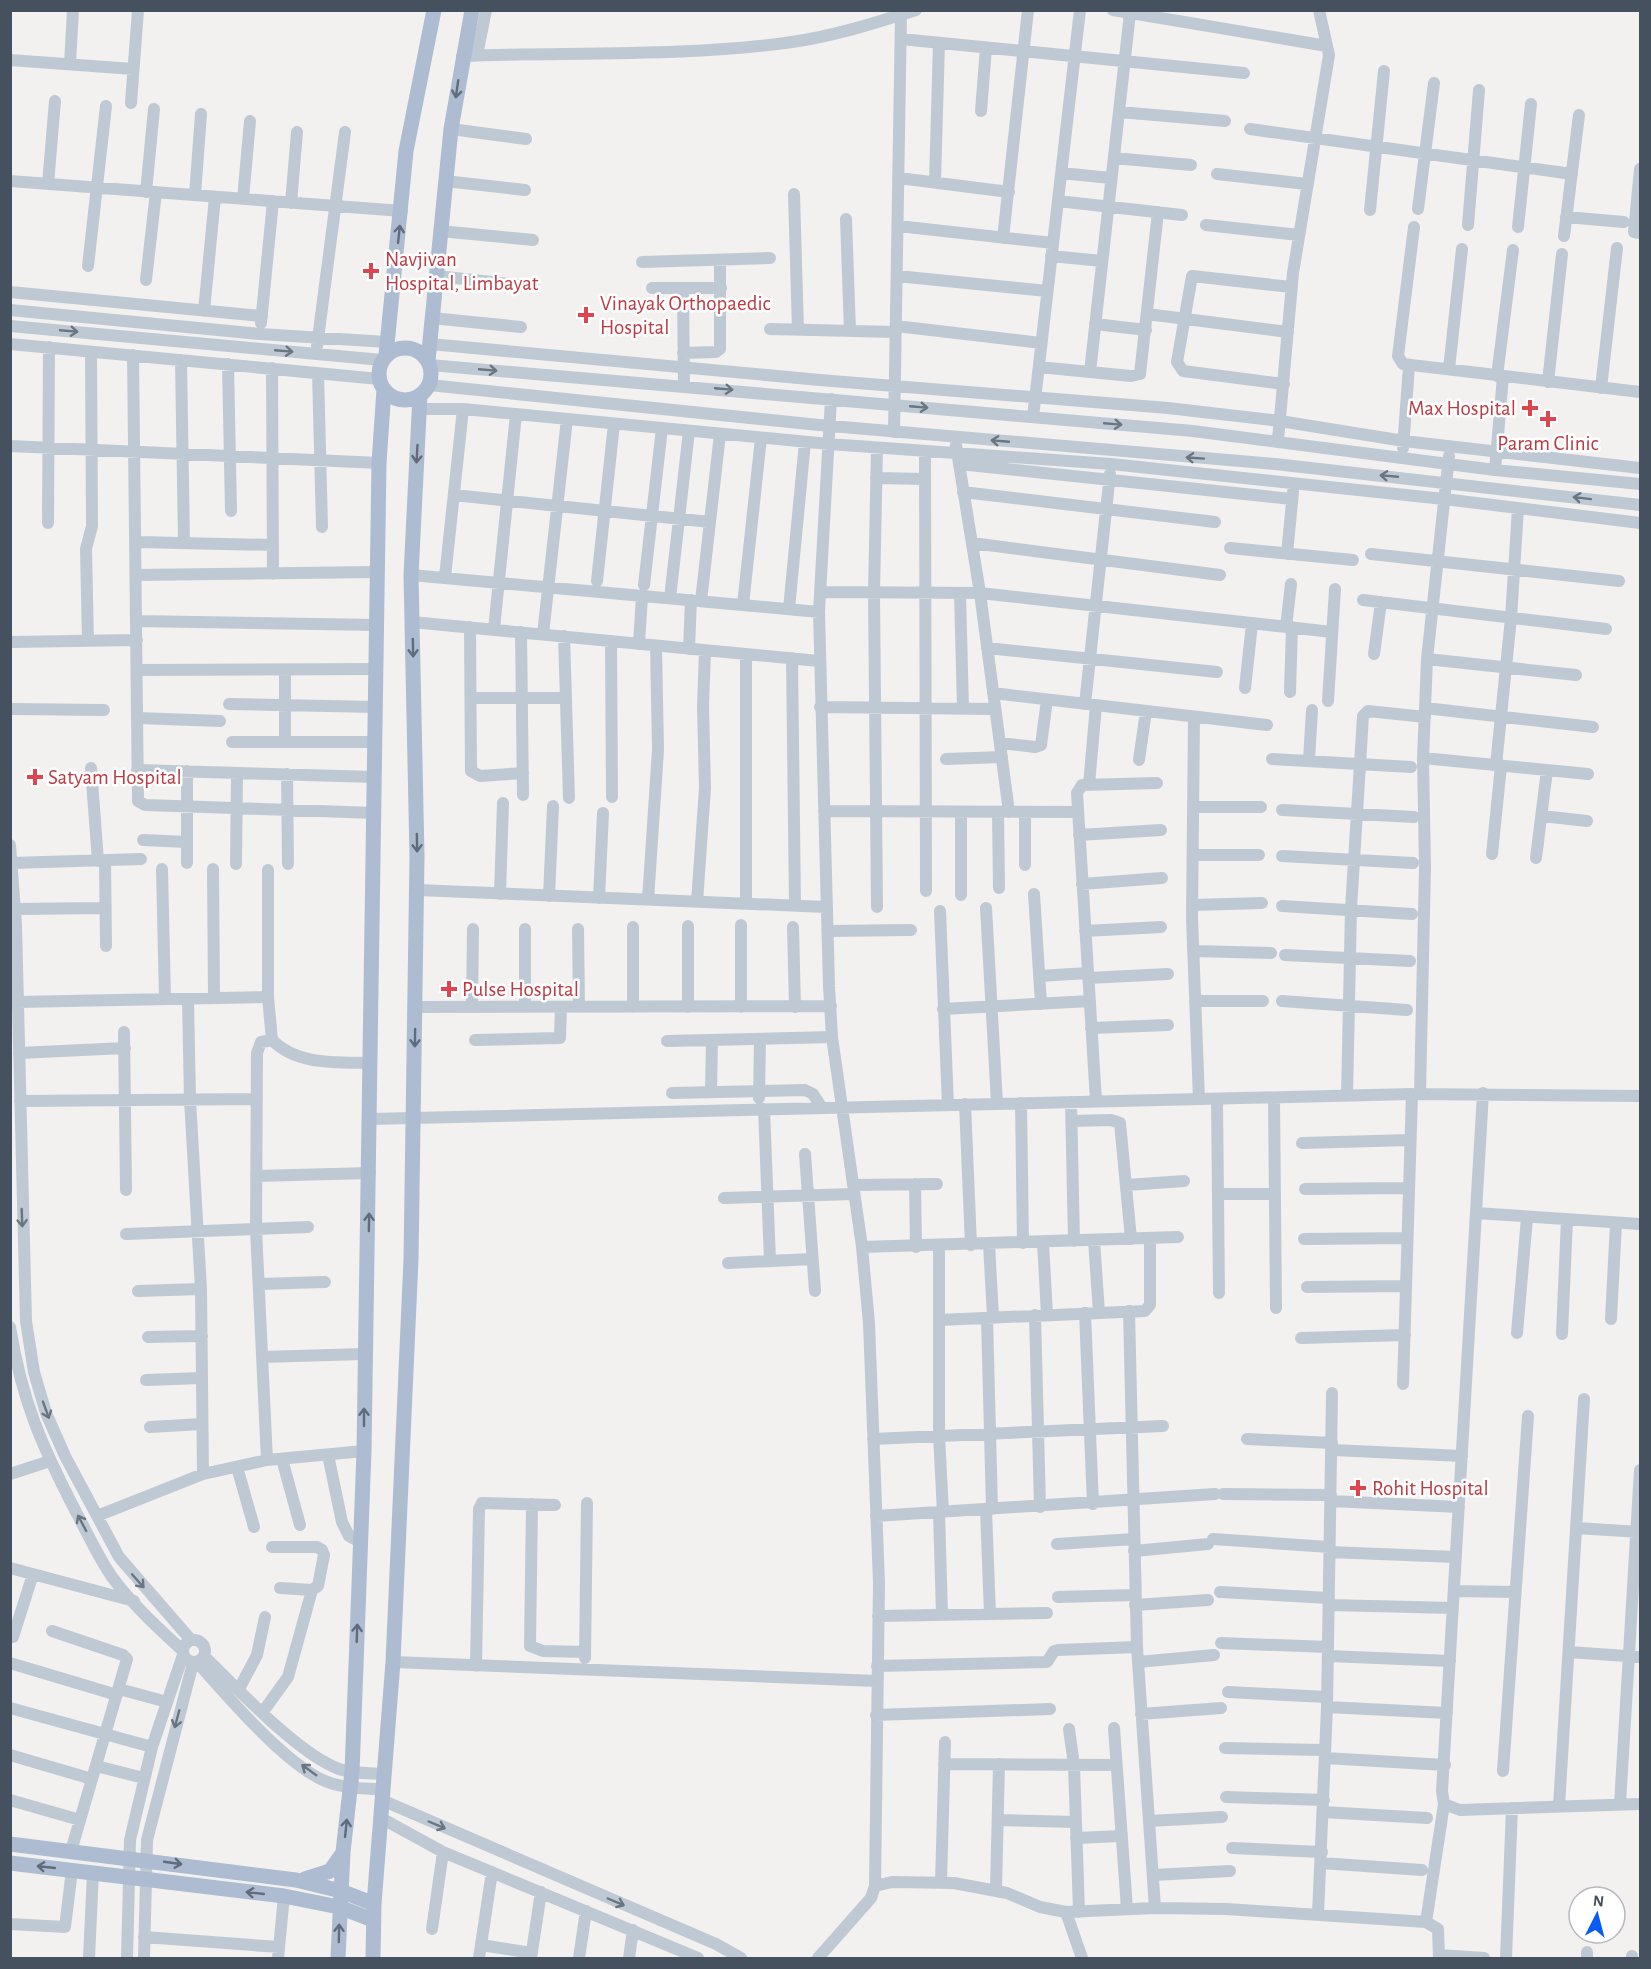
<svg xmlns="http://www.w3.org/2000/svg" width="1651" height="1969" viewBox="0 0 1651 1969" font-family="'Alegreya Sans',sans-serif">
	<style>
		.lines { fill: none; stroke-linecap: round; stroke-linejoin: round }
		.minor { stroke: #bfc9d3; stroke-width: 12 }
		.major { stroke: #adbcd1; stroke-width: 15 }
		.oneway { stroke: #606c7c }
		.oneway2 { stroke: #6a7582 }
		.health-dot { fill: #e0444e; stroke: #fff; stroke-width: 2 }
		.labels { text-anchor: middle; stroke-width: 5; stroke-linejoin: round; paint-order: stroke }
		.health-label { font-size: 21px; fill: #be3a42; stroke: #fff; text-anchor: start }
	</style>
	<rect width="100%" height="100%" fill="#f3f0f0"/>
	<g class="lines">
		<path class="minor" d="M1113 10 1327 46
			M901 39 1244 73
			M477 55 486 10
			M462 56C569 52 686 57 792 42 834 36 875 23 916 10
			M10 60 133 69
			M70 64 73 10
			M131 103 138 10
			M981 111 986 48
			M1119 112 1225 121
			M451 129 526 139
			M1250 129 1572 174
			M1114 158 1191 165
			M1640 169 1634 232 1640 233
			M1061 173 1111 178
			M1217 174 1307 184
			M899 178 1009 192
			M10 181 402 211
			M445 181 525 190
			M935 182 939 43
			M48 184 55 101
			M146 192 154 109
			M794 194 798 330
			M195 195 201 114
			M243 199 250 121
			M1058 201 1182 215
			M291 203 297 132
			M1418 209 1434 83
			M1370 210 1384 71
			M1566 217 1624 222
			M846 219 850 331
			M1206 225 1299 235
			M1468 225 1479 90
			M898 226 1053 243
			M1414 227 1398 356 1403 364 1640 392
			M1518 227 1531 104
			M440 231 533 240
			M1564 236 1579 115
			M1003 238 1028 10
			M1051 256 1102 261
			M642 262 770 258
			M88 266 106 106
			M437 276 529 286
			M897 276 1047 291
			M146 280 156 192
			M652 288H721
			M683 288 684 386
			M10 292 262 316
			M10 310 260 334 387 342
			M204 311 215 197
			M1147 314 1288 332
			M432 318 521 327
			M261 323 273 201
			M1095 324 1146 330
			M10 326 382 360
			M896 326 1041 343
			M770 329 896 332
			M10 344 379 379
			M430 344 820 380 1168 408 1280 421 1404 441 1640 468
			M317 346 345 132
			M683 353 716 352 720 349V260
			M133 355 138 801 145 805 375 813
			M181 360 184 543
			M228 364 231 511
			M430 365 1193 431 1495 470 1640 484
			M1039 367 1131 376 1140 374 1158 212
			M272 368 273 574
			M1449 369 1462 249
			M1090 372 1130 13
			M318 373 322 527
			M1497 376 1513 250
			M1548 382 1562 254
			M1284 384 1183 371 1177 362 1192 276 1291 287
			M429 385 819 425 1275 464 1640 505
			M1601 388 1617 248
			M420 409H463L829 444 1111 464 1444 499 1640 523
			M1033 417 1080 10
			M894 432 901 15
			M1278 440 1293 273 1329 55 1319 10
			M956 445 980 593 1009 812
			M10 446 379 463
			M1403 448 1409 366
			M925 451 926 891
			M959 464 1292 499
			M1495 470 1503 376
			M876 478 925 479
			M963 492 1215 522
			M454 495 710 522
			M48 523 49 347
			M136 542 273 545
			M972 543 1220 575
			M1230 548 1353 560
			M1287 554 1293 492
			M1371 554 1619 581
			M136 575 378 572
			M411 575 819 612
			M445 577 463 409
			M597 581 614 424
			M644 585 662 428
			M820 592 980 593 1332 632
			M960 593 963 709
			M670 598 689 431
			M1363 600 1606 629
			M701 601 720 434
			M743 605 761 438
			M789 609 805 442
			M137 621 377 625
			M412 622 819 661
			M470 627 471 771 480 776 523 773
			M1286 627 1291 584
			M494 629 516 414
			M521 632 523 795
			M543 634 567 419
			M564 636 569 798
			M88 641 86 549 92 526 91 352
			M611 641 612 797
			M10 642 137 640
			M639 644 642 596
			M987 648 1217 672
			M689 649 691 600
			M1374 654 1381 602
			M792 658 795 905
			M1427 659 1576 675
			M137 670 377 669
			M285 670V742
			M1245 688 1252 624
			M1290 692 1292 627
			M993 693 1267 725
			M471 698H566
			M1328 701 1335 589
			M229 704 376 707
			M1085 704 1110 474
			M820 707 995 709
			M1425 708 1593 727
			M10 709 104 710
			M1194 717 1192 918 1199 1099
			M137 718 220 721
			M232 742H376
			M1000 743 1035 747 1041 745 1047 700
			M1423 758 1588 774
			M946 759 1002 757
			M1272 759 1411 767
			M1139 760 1146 711
			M1309 760 1312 710
			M1496 765 1511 618 1518 508
			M91 768 98 861
			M137 770 375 777
			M187 771V863
			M287 774 288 864
			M1089 785 1096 705
			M1193 807H1261
			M1282 810 1414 817
			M824 811 1078 812
			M961 812V895
			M998 812 999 888
			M1025 812V865
			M1542 816 1587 821
			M1079 835 1161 830
			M143 840 187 842
			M10 845 16 925 26 1321 34 1372 46 1413 65 1456 119 1557 191 1640
			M1492 854 1501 766
			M1193 855H1259
			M1282 856 1413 863
			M1536 858 1547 770
			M105 861 106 946
			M12 863 141 859
			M236 864 237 773
			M162 869 165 999
			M213 869 214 998
			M268 870V997L272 1040C298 1066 337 1062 371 1063
			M1082 884 1162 878
			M417 890 827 907
			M500 894 503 803
			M1034 894 1041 1004
			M549 896 553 806
			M599 898 603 813
			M648 900 658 750 656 646
			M697 902 705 788 703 706 705 651
			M746 904V654
			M1193 905 1262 903
			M1282 906 1412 914
			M877 907 874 593 877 448
			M986 908 997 1103
			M15 909 105 908
			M940 911 948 1105
			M688 926V1007
			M633 927V1007
			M793 927 795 1007
			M578 929 579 1007
			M828 931 911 930
			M1085 931 1161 927
			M1194 951 1271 953
			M1285 955 1410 961
			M1039 976 1088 973
			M1088 978 1168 974
			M188 999 190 1100 201 1289 203 1474
			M1195 1001H1263
			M1282 1001 1407 1010
			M17 1002 268 997
			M415 1007 831 1006
			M472 1007 473 929
			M525 1007V929
			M741 1007V925
			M943 1009 1090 1001
			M1091 1028 1168 1025
			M124 1032 126 1190
			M475 1040 560 1038 561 1007
			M667 1041 832 1037
			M19 1053 125 1048
			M711 1092 712 1040
			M672 1093 805 1090 813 1094 822 1108
			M1420 1094 1425 867 1423 758 1427 659 1449 456
			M1347 1096 1351 909 1363 716 1368 711 1425 717
			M759 1098 760 1039
			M1274 1098 1276 1308
			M1217 1100 1219 1293
			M20 1101 257 1099
			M1096 1101 1077 793 1082 785 1157 783
			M1071 1102 1074 1241
			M1021 1103 1023 1243
			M965 1104 971 1245
			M764 1109 770 1261
			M370 1119 1412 1094 1640 1096
			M1072 1121 1111 1120 1120 1123 1131 1239
			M1302 1143 1410 1140
			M805 1154 815 1291
			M256 1176 370 1173
			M915 1184 916 1247
			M853 1185 937 1184
			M1127 1185 1184 1181
			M1305 1189 1409 1188
			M1218 1194H1275
			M724 1198 854 1194
			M1476 1213 1640 1224
			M126 1234 308 1227
			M1304 1239 1407 1238
			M1094 1240 1099 1313
			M1043 1242 1047 1315
			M989 1244 993 1317
			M939 1246V1436L943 1512
			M862 1247 1178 1237
			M728 1263 812 1259
			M259 1284 325 1282
			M1307 1287 1406 1286
			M138 1291 201 1289
			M1129 1311 1137 1647 1155 1908
			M1085 1313 1093 1504
			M1035 1315 1040 1507
			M987 1318 992 1509
			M1611 1319 1616 1223
			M939 1320 1145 1311 1150 1305V1238
			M10 1327C22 1402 42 1446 76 1512 88 1534 98 1557 112 1577 131 1603 158 1628 182 1650
			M1517 1333 1527 1218
			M1562 1334 1567 1219
			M148 1337 202 1336
			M1301 1338 1405 1335
			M262 1357 364 1354
			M146 1380 202 1378
			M1403 1384 1412 1094
			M150 1427 202 1424
			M873 1439 1163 1426
			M1247 1439 1332 1443
			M1333 1450 1462 1456
			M328 1455 342 1522 349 1536 360 1542
			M282 1459 300 1525
			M267 1460 256 1229 257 1053 261 1042 272 1040
			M237 1467 254 1527
			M10 1474 50 1461
			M1223 1494 1331 1495
			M1331 1501 1459 1507
			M532 1504 530 1646 543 1651 585 1652
			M986 1510 990 1614
			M939 1512 942 1615
			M97 1516 203 1474 267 1460 364 1451
			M876 1516 1215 1494
			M1576 1528 1640 1532
			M1213 1539 1329 1547
			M1057 1544 1134 1539
			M272 1547H317L322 1550 324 1555 318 1586 312 1590 280 1588
			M1134 1551 1208 1544
			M1329 1552 1456 1557
			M10 1568 134 1601
			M1455 1591 1515 1592
			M1220 1592 1329 1598
			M1058 1597 1135 1595
			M1135 1605 1208 1600
			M1329 1605 1453 1608
			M878 1616 1047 1613
			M52 1631 123 1655 127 1659 71 1851
			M13 1637 33 1574
			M183 1651a11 11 0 1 1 22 0a11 11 0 1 1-22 0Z
			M1221 1643 1328 1647
			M1569 1652 1640 1657
			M204 1656C237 1688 298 1754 339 1769 353 1774 370 1773 385 1774
			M1328 1656 1450 1661
			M585 1658 587 1503
			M197 1662C227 1696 285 1764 325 1781 344 1789 365 1788 384 1790
			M393 1662 877 1681
			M1138 1662 1214 1655
			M10 1663 117 1695
			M476 1666 479 1509 482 1503 555 1505
			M877 1666 1047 1662 1054 1651 1058 1650 1137 1647
			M119 1689 167 1702
			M239 1689 257 1655 265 1617
			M1228 1692 1327 1697
			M1327 1707 1447 1713
			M10 1708 152 1747
			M262 1713 288 1677 312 1590
			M1141 1714 1221 1708
			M876 1715 1050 1709
			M1114 1728 1127 1909
			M1069 1729 1074 1765 1079 1912
			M1225 1748 1325 1750
			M10 1755 92 1779
			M1325 1758 1445 1765
			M944 1764 1116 1765
			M96 1766 144 1778
			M1503 1771 1528 1416
			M1226 1797 1324 1800
			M10 1800 80 1820
			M384 1801 716 1944 741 1958
			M1444 1804 1460 1810 1640 1804
			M1620 1804 1640 1470
			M1559 1806 1584 1399
			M1323 1812 1427 1818
			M381 1818 443 1852 698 1958
			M998 1820 1076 1822
			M1149 1821 1222 1817
			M1076 1838 1121 1836
			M1232 1848 1322 1852
			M1321 1863 1422 1870
			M1153 1875 1230 1871
			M941 1882 945 1742
			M875 1886 892 1882 954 1883 1007 1893 1040 1907 1066 1912 1155 1908 1226 1909 1426 1922 1438 1929 1439 1958
			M996 1890 999 1764
			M1066 1912 1082 1958
			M1318 1914 1327 1707 1332 1393
			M1426 1922 1444 1804 1442 1791 1483 1093
			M10 1924 65 1927 72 1870
			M432 1929 443 1852
			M144 1937 279 1947
			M481 1945 532 1953
			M1587 1952V1958
			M1439 1955 1484 1958
			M1632 1956V1958
			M89 1958 93 1872
			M127 1958 130 1840 152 1747 183 1655
			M144 1958 147 1840 193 1663
			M278 1958 284 1896
			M479 1958 492 1872
			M531 1958 541 1892
			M579 1958 586 1911
			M629 1958 633 1930
			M818 1958 871 1898 875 1886 879 1583 869 1323 862 1247 832 1037 829 986 819 612 831 399
			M1506 1958 1512 1808"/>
		<path class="major" d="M379 374a26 26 0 1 1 52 0a26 26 0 1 1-52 0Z
			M386 355 406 151 434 10
			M428 361 451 129 472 10
			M10 1844 296 1880 341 1891 374 1904
			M10 1863 284 1896 339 1907 373 1920
			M305 1879 330 1871 342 1854
			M338 1958 343 1852 352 1772 364 1451 379 463 384 389
			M373 1958 374 1904 393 1662 411 1259 417 856 411 575 420 395"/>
	</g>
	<defs><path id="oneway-shaft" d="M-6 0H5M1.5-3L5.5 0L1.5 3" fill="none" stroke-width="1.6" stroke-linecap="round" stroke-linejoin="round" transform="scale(1.5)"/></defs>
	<g class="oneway">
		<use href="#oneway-shaft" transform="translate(457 89) rotate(98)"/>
		<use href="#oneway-shaft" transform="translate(399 234) rotate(-84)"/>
		<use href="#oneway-shaft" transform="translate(417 454) rotate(93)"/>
		<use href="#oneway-shaft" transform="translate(413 648) rotate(89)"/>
		<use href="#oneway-shaft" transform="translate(417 843) rotate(89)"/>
		<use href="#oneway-shaft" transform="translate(415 1038) rotate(91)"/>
		<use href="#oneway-shaft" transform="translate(369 1222) rotate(-89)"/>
		<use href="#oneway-shaft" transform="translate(364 1417) rotate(-90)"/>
		<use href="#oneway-shaft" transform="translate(357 1633) rotate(-88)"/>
		<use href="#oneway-shaft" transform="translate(346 1828) rotate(-84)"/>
		<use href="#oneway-shaft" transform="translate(173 1863) rotate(8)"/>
		<use href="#oneway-shaft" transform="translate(46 1867) rotate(-174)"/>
		<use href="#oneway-shaft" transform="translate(255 1893) rotate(-174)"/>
		<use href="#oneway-shaft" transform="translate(339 1933) rotate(-89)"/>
	</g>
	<g class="oneway2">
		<use href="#oneway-shaft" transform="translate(69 331) rotate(5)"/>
		<use href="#oneway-shaft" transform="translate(284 351) rotate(5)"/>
		<use href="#oneway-shaft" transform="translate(488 370) rotate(5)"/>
		<use href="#oneway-shaft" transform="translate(724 389) rotate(5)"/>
		<use href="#oneway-shaft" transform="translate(919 407) rotate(5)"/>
		<use href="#oneway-shaft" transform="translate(1113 424) rotate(5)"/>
		<use href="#oneway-shaft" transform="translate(1000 441) rotate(-175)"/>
		<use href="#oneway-shaft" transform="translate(1195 458) rotate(-176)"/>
		<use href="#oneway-shaft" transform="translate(1389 476) rotate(-175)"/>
		<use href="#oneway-shaft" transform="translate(1582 498) rotate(-173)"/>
		<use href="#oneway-shaft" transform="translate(22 1218) rotate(88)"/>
		<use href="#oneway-shaft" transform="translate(46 1410) rotate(70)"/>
		<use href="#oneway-shaft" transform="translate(82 1523) rotate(-118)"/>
		<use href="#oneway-shaft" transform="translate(138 1581) rotate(48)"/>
		<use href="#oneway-shaft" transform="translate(177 1719) rotate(105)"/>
		<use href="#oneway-shaft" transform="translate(309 1770) rotate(-144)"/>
		<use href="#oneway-shaft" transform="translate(437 1825) rotate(23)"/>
		<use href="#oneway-shaft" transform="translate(616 1902) rotate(23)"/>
	</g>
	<g class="health-dot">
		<path d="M368 262h6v6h6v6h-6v6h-6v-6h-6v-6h6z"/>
		<path d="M583 306h6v6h6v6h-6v6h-6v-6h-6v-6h6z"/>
		<path d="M1527 399h6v6h6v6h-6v6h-6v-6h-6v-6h6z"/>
		<path d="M1545 410h6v6h6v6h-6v6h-6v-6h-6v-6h6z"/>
		<path d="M32 768h6v6h6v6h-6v6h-6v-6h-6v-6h6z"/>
		<path d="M446 980h6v6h6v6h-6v6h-6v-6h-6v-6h6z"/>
		<path d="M1355 1479h6v6h6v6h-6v6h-6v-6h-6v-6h6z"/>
	</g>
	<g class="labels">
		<g class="health-label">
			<text x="385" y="266">Navjivan<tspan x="385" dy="24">Hospital, Limbayat</tspan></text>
			<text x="600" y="310">Vinayak Orthopaedic<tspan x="600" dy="24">Hospital</tspan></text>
			<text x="1516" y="415" text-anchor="end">Max Hospital</text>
			<text x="1548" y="450" text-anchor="middle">Param Clinic</text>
			<text x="48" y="784">Satyam Hospital</text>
			<text x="462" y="996">Pulse Hospital</text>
			<text x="1372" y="1495">Rohit Hospital</text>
		</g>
	</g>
	<rect width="1651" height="1969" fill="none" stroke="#46515f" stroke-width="24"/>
	<g transform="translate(1597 1915) rotate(6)"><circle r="28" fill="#ffffff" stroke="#b5b9bf" stroke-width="1.5"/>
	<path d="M0-4.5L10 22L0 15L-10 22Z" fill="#095cf3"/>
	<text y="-9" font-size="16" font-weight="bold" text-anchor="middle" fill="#46515f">N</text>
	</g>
</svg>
